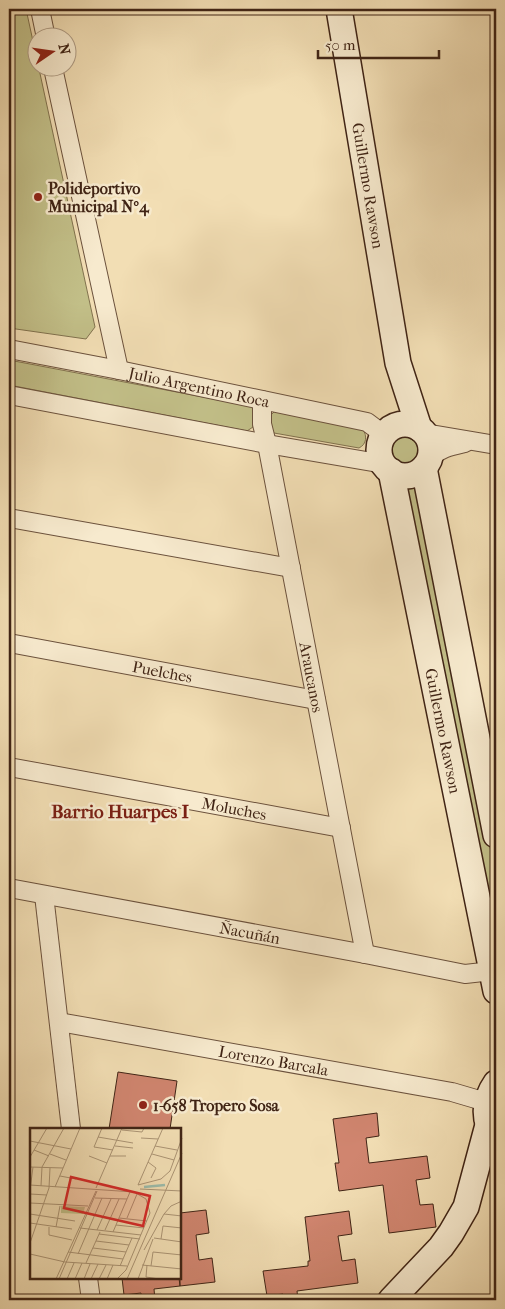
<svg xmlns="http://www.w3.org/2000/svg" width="505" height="1309" viewBox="0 0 505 1309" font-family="'IM FELL French Canon',serif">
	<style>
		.green { fill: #c2bf88; stroke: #81724e }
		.building { fill: #d0856f; stroke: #402415 }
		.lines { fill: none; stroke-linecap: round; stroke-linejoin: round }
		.minor-casing { stroke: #6c523d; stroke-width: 20 }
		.secondary-casing { stroke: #402415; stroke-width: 28 }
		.minor { stroke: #f7eace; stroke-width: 18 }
		.secondary { stroke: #f7eace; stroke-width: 25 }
		.poi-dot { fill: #8f2418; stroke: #f7eace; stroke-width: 2 }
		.labels { text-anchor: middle; stroke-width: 5; stroke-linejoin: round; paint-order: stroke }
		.street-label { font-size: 16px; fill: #402415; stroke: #f7eace }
		.poi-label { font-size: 16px; font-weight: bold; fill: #402415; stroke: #f7eace; text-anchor: start }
		.quarter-label { font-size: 19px; font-weight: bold; fill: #7a1f14; stroke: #f7eace }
		.inset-river { fill: none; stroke: #9bbcac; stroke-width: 2.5 }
		.inset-road { fill: none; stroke: #ab9474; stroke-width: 1 }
		.view { fill: #d62828; fill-opacity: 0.15; stroke: #d62828; stroke-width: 2.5 }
		.inset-edge { fill: none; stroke: #402415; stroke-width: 2.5 }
	</style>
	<rect width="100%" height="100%" fill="#f2deb4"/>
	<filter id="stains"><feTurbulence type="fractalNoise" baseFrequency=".004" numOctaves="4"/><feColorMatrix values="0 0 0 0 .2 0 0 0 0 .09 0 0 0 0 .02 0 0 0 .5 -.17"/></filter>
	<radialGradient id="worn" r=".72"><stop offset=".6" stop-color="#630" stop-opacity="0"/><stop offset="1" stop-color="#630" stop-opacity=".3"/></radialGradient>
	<path class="green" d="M9 9H26L95 327 86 339 9 328Z
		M9 360 250 406C257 411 254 419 253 427L247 431 9 385Z
		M275 411 363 429C367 436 367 444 359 448L274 433 270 428 271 415Z
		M388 450a18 18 0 1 1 36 0a18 18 0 1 1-36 0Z
		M416 488 496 876V946L407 490Z"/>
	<path class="building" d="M118 1072 177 1081 170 1129H109Z
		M377 1113 379 1136 366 1138 369 1163 427 1156 430 1178 416 1180 420 1205 433 1204 436 1227 389 1233 383 1185 339 1191 335 1163H339L333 1119Z
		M206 1210 209 1233 196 1235 199 1260 212 1258 215 1282 180 1286V1213Z
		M349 1211 352 1234 338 1236 342 1261 355 1259 358 1283 297 1291 298 1300H284L283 1294 267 1296 263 1271 308 1266V1261H310L305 1217Z
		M122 1278H179L180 1286 154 1289 155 1300H141V1293L124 1295Z"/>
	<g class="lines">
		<defs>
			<g id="minor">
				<path d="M40 9 46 38"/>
				<path d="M53 68 119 370"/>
				<path id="s1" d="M9 349 119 370 367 422 375 428 383 437"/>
				<path d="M9 395 267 444 384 464"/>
				<path id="s2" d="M262 400V424L267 444 365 954"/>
				<path d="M425 433 496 445"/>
				<path d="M430 458C440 448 452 446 465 443"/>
				<path d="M9 518 291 568"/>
				<path id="s3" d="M9 643 316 700"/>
				<path id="s4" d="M9 767 341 828"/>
				<path id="s5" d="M9 888 365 954 465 974 492 971"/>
				<path d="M44 895 71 1129"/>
				<path id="s6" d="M59 1022 452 1092 486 1102"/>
				<path d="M88 1278 91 1300"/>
			</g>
			<g id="secondary">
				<path id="s7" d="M339 9 398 363 419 428"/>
				<circle cx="405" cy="450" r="26"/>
				<path d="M424 468 496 835"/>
				<path id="s8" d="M391 471 496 991"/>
				<path d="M496 1083C484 1100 482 1121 496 1138"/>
				<path d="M391 1300 441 1247 451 1233 466 1207 488 1125"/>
			</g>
		</defs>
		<use href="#minor" class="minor-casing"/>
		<use href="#secondary" class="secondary-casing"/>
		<use href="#minor" class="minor"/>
		<use href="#secondary" class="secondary"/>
	</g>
	<g class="poi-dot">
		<circle cx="38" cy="197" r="5"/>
		<circle cx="143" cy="1105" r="5"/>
	</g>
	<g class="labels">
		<g class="street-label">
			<text dy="6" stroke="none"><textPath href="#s7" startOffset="179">Guillermo Rawson</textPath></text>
			<text dy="6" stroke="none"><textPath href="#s1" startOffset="194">Julio Argentino Roca</textPath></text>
			<text dy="6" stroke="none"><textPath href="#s3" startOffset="156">Puelches</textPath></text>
			<text dy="6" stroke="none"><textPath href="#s2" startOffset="282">Araucanos</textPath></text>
			<text dy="6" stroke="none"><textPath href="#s8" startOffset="265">Guillermo Rawson</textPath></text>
			<text dy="6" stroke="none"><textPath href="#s4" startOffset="229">Moluches</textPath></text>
			<text dy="6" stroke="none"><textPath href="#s5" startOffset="245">Ñacuñán</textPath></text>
			<text dy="6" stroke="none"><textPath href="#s6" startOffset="218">Lorenzo Barcala</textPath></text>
		</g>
		<g class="poi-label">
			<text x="48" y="194">Polideportivo<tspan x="48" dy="18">Municipal Nº4</tspan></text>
			<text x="153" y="1111">1-658 Tropero Sosa</text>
		</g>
		<g class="quarter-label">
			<text x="120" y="818">Barrio Huarpes I</text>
		</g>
	</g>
	<g transform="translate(30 1128)">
		<rect width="151" height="151" fill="#f2deb4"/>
		<path d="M31 78 55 79 53 86 31 85Z" fill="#c2bf88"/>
		<path class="inset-river" d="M114 59 135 57"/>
		<path class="inset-road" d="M72 0 64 19 83 22M92 2 112 4 114 0M68 9 103 15M111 10 128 11M0 13 41 21M85 18 103 20M125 18 147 22M4 22 19 28M20 26 36 32M122 26 144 32M59 28 77 35M80 28H96M0 29 17 0M118 34 126 40 121 50M0 39 33 40M140 43 152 10M30 48 46 51M0 57 104 64 116 71 120 85M108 57 133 0M108 57 131 51 140 43M11 58 12 39 34 0M25 59 50 0M66 60 92 0M110 61 152 63M0 62 3 39M0 66 17 67M65 70 97 71M0 75 58 78M0 86 45 93M134 86 152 88M134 86 141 78 152 73M89 90 117 93M97 90 107 66M0 95 42 101M86 97 114 100M19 99V107L42 112M26 99 30 78M50 100 111 107M67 102 81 71M75 102 89 71M83 104 100 64M69 106 110 111M124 110 152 114M131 111 133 98 152 100M66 113 99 117M0 115 19 60 20 40M63 120 96 124M114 122 134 86M38 124 93 131M0 126 35 134 97 138M48 126 72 70M56 135 70 104M112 137 152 141M117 137 116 149 129 151M90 138 102 110M121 138 123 124 152 127M26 151 66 63M29 151 67 63M37 151 44 135M45 151 52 135M54 151 60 136M61 151 68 136M69 151 76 137M77 151 83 137M87 151 96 142 120 85M97 151 152 25M108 151 123 111"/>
		<path class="view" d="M41 49 120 68 113 98 34 80Z"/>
		<rect width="151" height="151" class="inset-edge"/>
	</g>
	<rect width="505" height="1309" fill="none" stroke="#f2deb4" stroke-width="30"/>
	<rect x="10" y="10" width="485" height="1289" fill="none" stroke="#402415" stroke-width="2.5"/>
	<rect x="15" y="15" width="475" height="1279" fill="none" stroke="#402415"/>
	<g transform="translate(52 52) rotate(77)"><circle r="24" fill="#f7eace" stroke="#ae9b84"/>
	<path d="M0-4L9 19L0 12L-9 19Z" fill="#8f2418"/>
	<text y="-8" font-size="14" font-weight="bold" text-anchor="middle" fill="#402415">N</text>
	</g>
	<path d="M318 50v8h121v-8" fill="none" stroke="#402415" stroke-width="2.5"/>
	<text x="325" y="50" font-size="15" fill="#402415" stroke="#f7eace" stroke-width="4" paint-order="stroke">50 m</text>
	<rect width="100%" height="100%" filter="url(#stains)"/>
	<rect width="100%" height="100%" fill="url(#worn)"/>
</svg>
